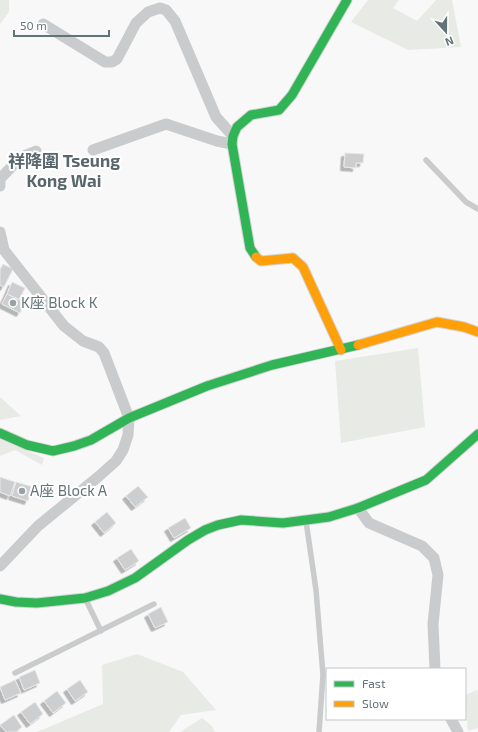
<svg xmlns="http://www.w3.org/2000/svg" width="478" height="732" viewBox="0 0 478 732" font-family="'Exo 2','Noto Sans SC',sans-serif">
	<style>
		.green { fill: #e8eae6 }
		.building { fill: #cdcecf; stroke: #e8e8e8; filter: url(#shadow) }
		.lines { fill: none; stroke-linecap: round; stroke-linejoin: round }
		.fast-casing { stroke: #d3d4d5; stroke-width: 11 }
		.slow-casing { stroke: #d3d4d5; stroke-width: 11 }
		.lane { stroke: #c9cbcc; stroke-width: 5.5 }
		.street { stroke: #c9cbcc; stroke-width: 11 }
		.fast { stroke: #30b455; stroke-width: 9 }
		.slow { stroke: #ff9f0a; stroke-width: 9 }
		.poi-dot { fill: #97a2a5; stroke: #fff; stroke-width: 1.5 }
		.labels { text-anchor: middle; stroke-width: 4; stroke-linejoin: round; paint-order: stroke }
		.poi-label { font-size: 15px; fill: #637479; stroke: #fff; text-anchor: start }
		.quarter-label { font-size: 17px; font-weight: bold; fill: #59666b; stroke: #fff }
	</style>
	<defs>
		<filter id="shadow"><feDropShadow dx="-3.5" dy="3.5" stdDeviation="0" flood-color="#0004"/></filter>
	</defs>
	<rect width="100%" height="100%" fill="#f8f8f8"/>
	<path class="green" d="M0 0H9V12L0 24Z
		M368 0H399L393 8 417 21 436 0H452L461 47 408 50 351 22Z
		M418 348 425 427 341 443 335 361Z
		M0 397 21 416 0 420Z
		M0 433V439L44 458 42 465 15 450 0 456Z
		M137 654 183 672 216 710 181 715 169 732H37L103 704 102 665Z
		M477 690 478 694V728L468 731 465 695Z
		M202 718 212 726 215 732H180Z"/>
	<path class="building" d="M345 153 364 154 363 163H356V168L344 167Z
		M3 264 13 269 4 287 0 285V270Z
		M12 282 25 288 19 300 7 294Z
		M7 294 25 302 20 313 2 304Z
		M0 477 15 482 10 496 0 492Z
		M16 482 33 487 28 501 12 496Z
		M138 486 148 497 135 507 126 496Z
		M107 512 116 523 104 533 95 522Z
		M185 518 191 528 174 538 168 528Z
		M131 549 139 561 125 570 117 558Z
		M161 607 168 622 155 628 148 614Z
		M35 670 40 683 24 690 19 677Z
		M15 680 21 693 5 700 0 687Z
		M80 680 88 692 75 701 67 689Z
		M57 691 66 703 53 713 44 701Z
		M35 702 43 714 30 724 21 712Z
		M14 715 22 727 16 732H6L0 725Z"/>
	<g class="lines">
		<defs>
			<path id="fast" d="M256 257 250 248 232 144 233 136 237 127 251 115 279 110 292 95 347 0
				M0 433 27 445 53 451 74 446 91 440 129 418 207 386 272 365 358 345
				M0 599 16 602 37 603 85 598 108 591 135 578 188 540 205 530 218 525 241 520 283 523 329 517 358 508 426 480 478 434"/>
			<path id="slow" d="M256 257 261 261 293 258 303 267 341 350
				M358 345 437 322 464 327 478 332"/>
		</defs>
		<use href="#fast" class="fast-casing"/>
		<use href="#slow" class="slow-casing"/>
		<path class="lane" d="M426 160 466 202 478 209
			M306 521 316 590 323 675 319 732
			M86 600 101 631
			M15 673 154 604"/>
		<path class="street" d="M43 24 105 62H112L117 59 136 23 148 12 160 8 166 10 175 21 216 117 233 136
			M93 150 166 124 217 141 232 144
			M0 186V179L21 157 36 151
			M0 232 4 250 64 326 83 341 99 347 104 353 129 418 128 435 123 450 116 461 98 477 38 526 0 566
			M358 508 369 523 422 546 434 558 438 575 433 624 435 669
			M451 719 458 732"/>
		<use href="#fast" class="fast"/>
		<use href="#slow" class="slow"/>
	</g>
	<g class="poi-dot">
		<circle cx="13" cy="303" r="4"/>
		<circle cx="22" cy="491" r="4"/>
	</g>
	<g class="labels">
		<g class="poi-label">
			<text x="21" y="308">K座 Block K</text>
			<text x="30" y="496">A座 Block A</text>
		</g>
		<g class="quarter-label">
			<text x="64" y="167">祥降圍 Tseung<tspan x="64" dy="20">Kong Wai</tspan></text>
		</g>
	</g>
	<rect x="326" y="668" width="140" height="52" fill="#ffffff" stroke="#c1c7c9"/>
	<rect x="334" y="681" width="20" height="6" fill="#30b455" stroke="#c1c7c9"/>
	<text x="362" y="688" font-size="12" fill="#637479">Fast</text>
	<rect x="334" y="701" width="20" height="6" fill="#ff9f0a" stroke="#c1c7c9"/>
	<text x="362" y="708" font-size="12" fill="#637479">Slow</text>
	<g transform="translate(446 32) rotate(159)" stroke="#ffffff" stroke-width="3" paint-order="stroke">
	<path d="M0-3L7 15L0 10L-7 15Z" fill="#637479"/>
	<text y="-6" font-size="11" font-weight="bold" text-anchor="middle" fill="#637479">N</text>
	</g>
	<path d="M14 30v6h95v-6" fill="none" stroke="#637479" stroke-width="2"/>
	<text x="20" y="30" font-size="12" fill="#637479" stroke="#ffffff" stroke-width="3" paint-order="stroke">50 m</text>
</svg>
